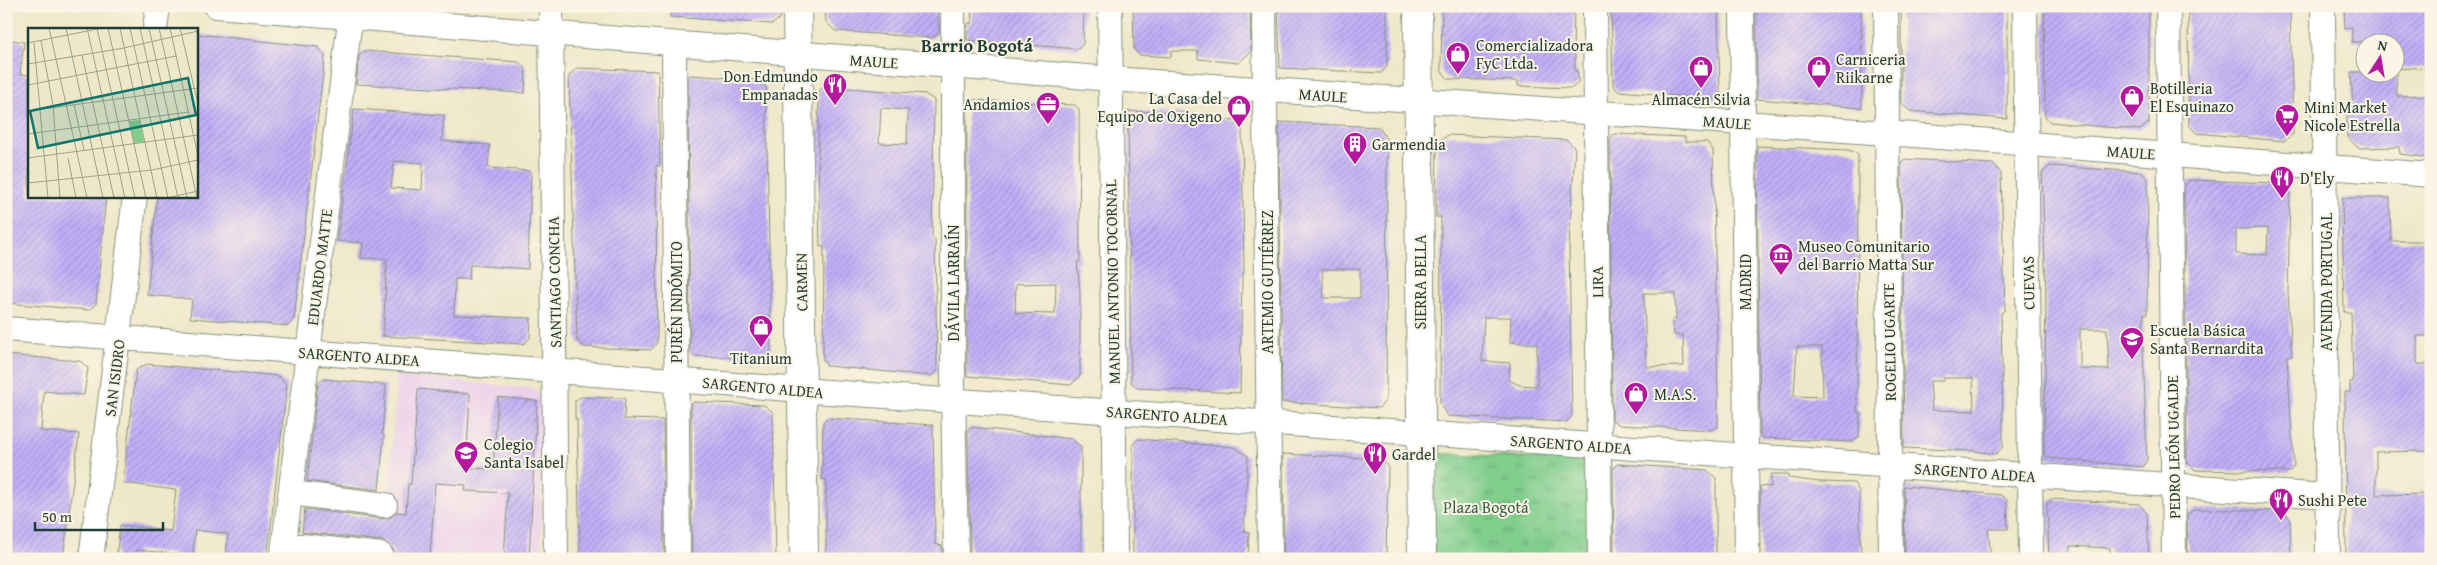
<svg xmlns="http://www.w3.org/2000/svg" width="2437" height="565" viewBox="0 0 2437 565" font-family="'Gentium Book Plus',serif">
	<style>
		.built { fill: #ecd1ea }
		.grass { fill: url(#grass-tufts); stroke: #508560 }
		.building { fill: url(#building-hatch); fill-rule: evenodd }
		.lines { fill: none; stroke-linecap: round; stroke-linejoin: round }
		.minor-casing { stroke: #86927e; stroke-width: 26 }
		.major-casing { stroke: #86927e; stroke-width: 30 }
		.minor { stroke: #fff; stroke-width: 24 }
		.major { stroke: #fff; stroke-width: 28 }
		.labels { text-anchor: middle; stroke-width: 4; stroke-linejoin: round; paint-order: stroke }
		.poi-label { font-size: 16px; fill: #1f3d34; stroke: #fcf5e5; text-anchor: start }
		.street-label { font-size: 16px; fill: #1f3d34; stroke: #fcf5e5 }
		.park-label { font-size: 16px; fill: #37614a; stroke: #fcf5e5 }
		.neighbourhood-label { font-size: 18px; font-weight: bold; fill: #1f3d34; stroke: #fcf5e5 }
		.inset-road { fill: none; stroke: #9ba38d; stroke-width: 1 }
		.view { fill: #0f766e; fill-opacity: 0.15; stroke: #0f766e; stroke-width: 2.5 }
		.inset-edge { fill: none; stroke: #1f3d34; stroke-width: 2.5 }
	</style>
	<defs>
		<pattern id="grass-tufts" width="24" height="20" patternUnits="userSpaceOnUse" patternTransform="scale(1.25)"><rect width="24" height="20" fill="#80cd8c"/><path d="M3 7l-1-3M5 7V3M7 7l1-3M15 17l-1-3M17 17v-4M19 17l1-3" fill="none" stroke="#68a873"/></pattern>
		<pattern id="building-hatch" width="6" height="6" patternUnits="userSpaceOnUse" patternTransform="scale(1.25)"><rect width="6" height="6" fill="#c2b0f9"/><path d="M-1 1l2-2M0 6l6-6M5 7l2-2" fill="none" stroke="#9d90ca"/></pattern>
	</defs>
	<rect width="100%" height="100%" fill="#fcf5e5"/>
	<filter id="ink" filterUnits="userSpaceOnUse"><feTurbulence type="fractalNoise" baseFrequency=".02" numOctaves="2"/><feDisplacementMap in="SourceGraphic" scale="10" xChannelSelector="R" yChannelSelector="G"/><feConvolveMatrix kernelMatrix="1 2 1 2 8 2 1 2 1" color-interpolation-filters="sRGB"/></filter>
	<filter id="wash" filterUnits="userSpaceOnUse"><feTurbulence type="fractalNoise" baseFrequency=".0096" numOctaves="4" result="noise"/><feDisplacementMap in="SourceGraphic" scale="20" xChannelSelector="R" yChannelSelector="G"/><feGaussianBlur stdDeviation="1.12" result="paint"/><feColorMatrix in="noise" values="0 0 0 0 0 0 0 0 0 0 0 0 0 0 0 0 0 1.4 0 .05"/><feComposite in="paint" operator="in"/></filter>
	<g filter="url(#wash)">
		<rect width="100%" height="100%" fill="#eee7c8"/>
		<path class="built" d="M397 375 534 389 542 400 541 559H384Z"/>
		<path class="grass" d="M1434 453 1588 461 1589 559H1434Z"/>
		<g id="blocks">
			<path class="building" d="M670 6H779L780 18 773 24 670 17Z
				M825 6H937L939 32 932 38 835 31 826 22Z
				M972 6H1084L1083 44 1078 49 967 40 968 23 971 24Z
				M1133 6H1250L1251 52 1238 63 1198 59V51H1171V57L1139 55 1134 49Z
				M1278 6H1387V67L1381 73 1280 68Z
				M1442 6H1574L1573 51H1575V71L1578 72V83L1572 88 1518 86V81L1448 79 1441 70Z
				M1611 6 1681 11V6H1718L1720 94 1715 99 1618 91 1613 85Z
				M1756 6H1861L1862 108 1757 99Z
				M1901 6H2007V119L1910 111 1901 103Z
				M2044 6H2149V123L2140 130 2050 122 2045 116Z
				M2188 6H2290L2293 134 2284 141 2196 133 2189 125Z
				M2344 6H2431V67L2394 69V42H2352V27L2345 28Z
				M196 34 318 47 325 56 294 319 288 326 190 318 192 299 147 295 157 196H196Z
				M6 39 24 42 20 74 29 75V196H106L96 304 89 310 6 303Z
				M364 51 519 62 526 69 525 93 356 84 359 56Z
				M576 68 658 71 660 165 656 166 657 343 651 350 584 347 577 340 569 76Z
				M2351 72H2396L2397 96 2431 95V158L2400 154 2399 147 2358 148 2347 136V112H2353Z
				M691 75 758 80 766 87 771 350 766 358 694 356 690 353 688 77Z
				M823 86 925 94 934 100 932 238 935 239 937 371 931 376 827 366 823 360 824 247H820L818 149 819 92ZM881 108 908 110 907 144 879 143Z
				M974 100 1075 105 1079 109 1080 262H1077L1080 291V376L1071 385 967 376V105ZM1056 283 1055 314 1015 313 1016 284Z
				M354 109 444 115 442 141 490 145 488 168 531 171 528 269 470 265 469 279H455L454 315 531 318 530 338 523 344 383 336 387 259 361 258 363 243 337 241ZM394 161 423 163 422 190 391 188Z
				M1128 111 1163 112 1236 121 1242 129 1244 274H1242L1240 393 1137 388 1131 382Z
				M1279 122 1379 127 1387 140 1386 400 1379 408 1282 402ZM1322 269H1360V298H1324Z
				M1614 134 1685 137V142H1707L1713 150 1718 396V427L1712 430 1620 425 1612 420 1610 138ZM1644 293H1675L1676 319 1672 320 1674 335H1683L1684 366 1646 367Z
				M1448 135 1567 140 1575 148 1569 246 1572 416 1566 422 1447 416 1440 403 1441 239V217H1436L1437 143ZM1484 317H1511L1510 342 1537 344V386L1519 385 1509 380 1510 363 1482 361Z
				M1757 146 1848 150 1858 154 1857 412H1860L1859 437 1852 442 1763 438 1760 434ZM1797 347H1822L1823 397 1794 396Z
				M1905 159 1993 164 2001 173 2005 310 2001 313 2003 423V447L1996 454 1974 451 1904 448 1901 162ZM1943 378H1973L1974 411 1932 410 1930 381H1943Z
				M2050 166 2142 172 2148 180 2147 314H2144L2143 347 2147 460 2143 467 2049 458 2044 455 2046 295 2042 173ZM2080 329H2107L2109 370 2080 369Z
				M2189 180 2274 183 2284 185 2290 192 2288 293 2292 356H2287L2294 466 2289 472 2195 470 2187 462 2184 188ZM2268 228 2267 255 2236 254V229Z
				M2342 198H2390L2391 241H2431V336H2417V364H2431V451L2376 452V495L2431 494V559H2346L2345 392H2350V382H2353L2351 312H2344Z
				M6 355 80 361 88 368 84 395 44 391 41 431 79 434 63 559H6Z
				M147 364 278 376 287 385 267 559H226L228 534 195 530 192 559H175L176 554 137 550 136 559H116L120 525 171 531 176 490 123 483 136 370Z
				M324 379 386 385 382 434 384 435 379 490 307 481 318 383Z
				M418 389 470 394 466 468 493 469 498 397 537 401 529 559H504L508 493 465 491 466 485 435 483 430 559H394L393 549 383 541 302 532 305 509 383 519 391 517 396 512 406 513 408 484H411Z
				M580 397 625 398 624 419 663 420 664 559H580L577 419H575V401Z
				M693 402 764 405 773 412 776 559H692L691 405Z
				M827 418 933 425 935 544 942 546V557L826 559V480L822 479 823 422Z
				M970 427 1072 439 1081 447V559H970L968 429Z
				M1138 439 1234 447 1248 456 1244 531 1249 532 1248 559H1133V444Z
				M1283 454 1381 459 1388 466 1386 559H1353L1352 554H1329L1327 559H1284Z
				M1617 464 1707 470 1716 478V559H1614L1613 468Z
				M1771 474H1788V478L1820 482 1854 483 1859 491 1861 559H1761L1760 486 1771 487Z
				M1904 486 2001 495 2007 500 2008 529H1988L1991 559H1905Z
				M2051 499 2139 504 2147 513 2149 559H2111L2110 548 2070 546V559H2049L2047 504Z
				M2195 509 2284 511 2290 519 2291 559H2188L2187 514Z"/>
		</g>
	</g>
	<g filter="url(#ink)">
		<use href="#blocks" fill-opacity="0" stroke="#86927e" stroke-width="1"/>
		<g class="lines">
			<defs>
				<path id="minor" d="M216 6 1111 79 1887 133 2431 175
					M551 6 556 559
					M953 6V386L956 559
					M1110 6 1115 559
					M1264 6 1270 559
					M1595 6 1600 559
					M1742 6 1747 559
					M1886 6 1891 559
					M2025 6 2031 559
					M2168 6 2174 559
					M2323 6 2328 559
					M155 29 158 6
					M674 45 678 559
					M6 329 828 392 2327 496
					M291 493 385 505
					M284 544 381 555
					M91 559 135 196
					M282 559 349 28 355 6"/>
				<path id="major" d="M797 6 804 559
					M1418 6 1422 559"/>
			</defs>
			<use href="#minor" class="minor-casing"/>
			<use href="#major" class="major-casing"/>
			<use href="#minor" class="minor"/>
			<use href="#major" class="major"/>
		</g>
	</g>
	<defs>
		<symbol id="shop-pin" viewBox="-11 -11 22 30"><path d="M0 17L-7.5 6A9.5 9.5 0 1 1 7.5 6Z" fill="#b5179e" stroke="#fcf5e5"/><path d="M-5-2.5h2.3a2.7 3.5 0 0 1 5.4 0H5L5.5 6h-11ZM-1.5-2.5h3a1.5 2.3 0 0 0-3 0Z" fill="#fff"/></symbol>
		<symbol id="restaurant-pin" viewBox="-11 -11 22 30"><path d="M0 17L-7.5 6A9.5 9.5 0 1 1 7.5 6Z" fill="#b5179e" stroke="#fcf5e5"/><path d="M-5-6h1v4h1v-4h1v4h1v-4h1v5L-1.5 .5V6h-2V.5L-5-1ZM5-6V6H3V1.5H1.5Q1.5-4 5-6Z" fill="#fff"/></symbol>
		<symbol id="office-pin" viewBox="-11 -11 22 30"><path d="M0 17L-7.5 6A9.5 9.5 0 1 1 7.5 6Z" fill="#b5179e" stroke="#fcf5e5"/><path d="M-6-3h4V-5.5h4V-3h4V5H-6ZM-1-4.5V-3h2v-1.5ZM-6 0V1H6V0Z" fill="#fff"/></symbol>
		<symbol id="supermarket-pin" viewBox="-11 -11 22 30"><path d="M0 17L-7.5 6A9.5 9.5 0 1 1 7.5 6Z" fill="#b5179e" stroke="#fcf5e5"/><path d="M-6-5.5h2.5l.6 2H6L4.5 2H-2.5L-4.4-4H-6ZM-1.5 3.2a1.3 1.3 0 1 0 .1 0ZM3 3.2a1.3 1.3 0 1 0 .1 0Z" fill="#fff"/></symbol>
		<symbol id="building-pin" viewBox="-11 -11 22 30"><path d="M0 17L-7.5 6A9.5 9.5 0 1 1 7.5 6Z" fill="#b5179e" stroke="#fcf5e5"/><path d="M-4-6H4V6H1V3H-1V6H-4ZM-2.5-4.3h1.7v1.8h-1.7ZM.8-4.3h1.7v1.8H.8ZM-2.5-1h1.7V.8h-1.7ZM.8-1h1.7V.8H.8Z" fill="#fff"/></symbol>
		<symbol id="museum-pin" viewBox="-11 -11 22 30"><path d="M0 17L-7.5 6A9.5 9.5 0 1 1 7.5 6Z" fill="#b5179e" stroke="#fcf5e5"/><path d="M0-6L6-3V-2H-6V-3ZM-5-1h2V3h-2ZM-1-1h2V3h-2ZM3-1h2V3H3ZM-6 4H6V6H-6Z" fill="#fff"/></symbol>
		<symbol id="school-pin" viewBox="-11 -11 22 30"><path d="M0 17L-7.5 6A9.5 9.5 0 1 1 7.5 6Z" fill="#b5179e" stroke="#fcf5e5"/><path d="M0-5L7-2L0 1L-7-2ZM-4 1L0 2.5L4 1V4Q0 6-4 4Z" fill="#fff"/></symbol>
	</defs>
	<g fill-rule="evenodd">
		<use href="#shop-pin" x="1444" y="40" width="28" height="38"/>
		<use href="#shop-pin" x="1687" y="54" width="28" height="38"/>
		<use href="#shop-pin" x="1805" y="54" width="28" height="38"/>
		<use href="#restaurant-pin" x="821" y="71" width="28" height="38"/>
		<use href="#shop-pin" x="2118" y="83" width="28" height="38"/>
		<use href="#office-pin" x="1034" y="90" width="28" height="38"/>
		<use href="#shop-pin" x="1225" y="93" width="28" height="38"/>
		<use href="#supermarket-pin" x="2273" y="102" width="28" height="38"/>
		<use href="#building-pin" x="1341" y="130" width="28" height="38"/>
		<use href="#restaurant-pin" x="2268" y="164" width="28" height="38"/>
		<use href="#museum-pin" x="1767" y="241" width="28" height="38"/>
		<use href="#shop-pin" x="747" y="313" width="28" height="38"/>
		<use href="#school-pin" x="2118" y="325" width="28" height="38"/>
		<use href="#shop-pin" x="1622" y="380" width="28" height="38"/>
		<use href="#school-pin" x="452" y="439" width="28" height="38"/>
		<use href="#restaurant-pin" x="1361" y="440" width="28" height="38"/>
		<use href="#restaurant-pin" x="2267" y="486" width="28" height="38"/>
	</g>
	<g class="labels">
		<g class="poi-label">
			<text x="1476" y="51">Comercializadora<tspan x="1476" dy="18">FyC Ltda.</tspan></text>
			<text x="1836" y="65">Carniceria<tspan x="1836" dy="18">Riikarne</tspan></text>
			<text x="818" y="82" text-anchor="end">Don Edmundo<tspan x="818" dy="18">Empanadas</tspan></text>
			<text x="2150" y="94">Botilleria<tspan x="2150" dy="18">El Esquinazo</tspan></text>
			<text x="1222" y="104" text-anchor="end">La Casa del<tspan x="1222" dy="18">Equipo de Oxigeno</tspan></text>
			<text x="1701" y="105" text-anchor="middle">Almacén Silvia</text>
			<text x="1030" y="110" text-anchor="end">Andamios</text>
			<text x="2304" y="113">Mini Market<tspan x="2304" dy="18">Nicole Estrella</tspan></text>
			<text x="1372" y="150">Garmendia</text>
			<text x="2300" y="184">D'Ely</text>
			<text x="1798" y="252">Museo Comunitario<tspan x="1798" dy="18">del Barrio Matta Sur</tspan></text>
			<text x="2150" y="336">Escuela Básica<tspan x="2150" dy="18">Santa Bernardita</tspan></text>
			<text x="761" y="364" text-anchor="middle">Titanium</text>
			<text x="1654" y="400">M.A.S.</text>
			<text x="484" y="450">Colegio<tspan x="484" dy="18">Santa Isabel</tspan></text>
			<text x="1392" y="460">Gardel</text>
			<text x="2298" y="506">Sushi Pete</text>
		</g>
		<g class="street-label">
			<text transform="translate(874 61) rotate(4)" y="6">MAULE</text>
			<text transform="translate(1323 95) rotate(4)" y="6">MAULE</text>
			<text transform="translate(1727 122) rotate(4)" y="6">MAULE</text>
			<text transform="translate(2131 152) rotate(4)" y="6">MAULE</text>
			<text transform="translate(319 267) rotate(-83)" y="6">EDUARDO MATTE</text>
			<text transform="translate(554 282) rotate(-91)" y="6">SANTIAGO CONCHA</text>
			<text transform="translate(801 282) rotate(-91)" y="6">CARMEN</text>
			<text transform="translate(1112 282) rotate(-91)" y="6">MANUEL ANTONIO TOCORNAL</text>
			<text transform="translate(1267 282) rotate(-90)" y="6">ARTEMIO GUTIÉRREZ</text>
			<text transform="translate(1420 282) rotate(-90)" y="6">SIERRA BELLA</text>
			<text transform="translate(1597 282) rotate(-91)" y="6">LIRA</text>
			<text transform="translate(1745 282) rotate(-90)" y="6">MADRID</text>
			<text transform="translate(2326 282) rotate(-90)" y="6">AVENIDA PORTUGAL</text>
			<text transform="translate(953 283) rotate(-90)" y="6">DÁVILA LARRAÍN</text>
			<text transform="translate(2028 283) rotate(-91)" y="6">CUEVAS</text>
			<text transform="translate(676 302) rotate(-90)" y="6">PURÉN INDÓMITO</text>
			<text transform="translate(1889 342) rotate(-91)" y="6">ROGELIO UGARTE</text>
			<text transform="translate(359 356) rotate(4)" y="6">SARGENTO ALDEA</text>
			<text transform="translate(114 378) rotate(-83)" y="6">SAN ISIDRO</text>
			<text transform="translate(763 387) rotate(5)" y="6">SARGENTO ALDEA</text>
			<text transform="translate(1167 415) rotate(4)" y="6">SARGENTO ALDEA</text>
			<text transform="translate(1571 444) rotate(4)" y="6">SARGENTO ALDEA</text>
			<text transform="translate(2173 447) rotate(-91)" y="6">PEDRO LEÓN UGALDE</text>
			<text transform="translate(1975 472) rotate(4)" y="6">SARGENTO ALDEA</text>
		</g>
		<g class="park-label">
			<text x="1486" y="513">Plaza Bogotá</text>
		</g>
		<g class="neighbourhood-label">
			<text x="977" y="52">Barrio Bogotá</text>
		</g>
	</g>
	<g transform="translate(28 28)">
		<rect width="170" height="170" fill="#eee7c8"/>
		<path d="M112 92 116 114 106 115 101 93Z" fill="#80cd8c"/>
		<path class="inset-road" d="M21 0 59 170M38 0 75 170M59 0 97 170M69 0 107 170M80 0 118 170M92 0 129 170M102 0 140 170M112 0 150 170M121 0 159 170M131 0 169 170M142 0 170 128M152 0 170 76M13 13 25 77 32 170M0 15 74 0M6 15 20 170M54 27 86 170M0 36 96 20 170 3M0 57 148 28M46 77 56 122M0 83 170 60M0 106 160 84M0 130 170 107M40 130 48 170M0 155 124 142 170 132M139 170 170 163"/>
		<path class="view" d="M160 50 168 87 10 120 2 83Z"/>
		<rect width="170" height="170" class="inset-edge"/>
	</g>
	<rect width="2437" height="565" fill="none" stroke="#fcf5e5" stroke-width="25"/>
	<g transform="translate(2380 58) rotate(12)"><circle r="24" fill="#fcf5e5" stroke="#a4ab9e"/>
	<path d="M0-4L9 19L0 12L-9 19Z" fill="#b5179e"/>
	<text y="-8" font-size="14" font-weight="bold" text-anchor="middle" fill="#1f3d34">N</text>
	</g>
	<path d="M35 522v8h128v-8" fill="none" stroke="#1f3d34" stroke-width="2.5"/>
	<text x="42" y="522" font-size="15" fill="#1f3d34" stroke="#fcf5e5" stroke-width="4" paint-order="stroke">50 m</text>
</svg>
